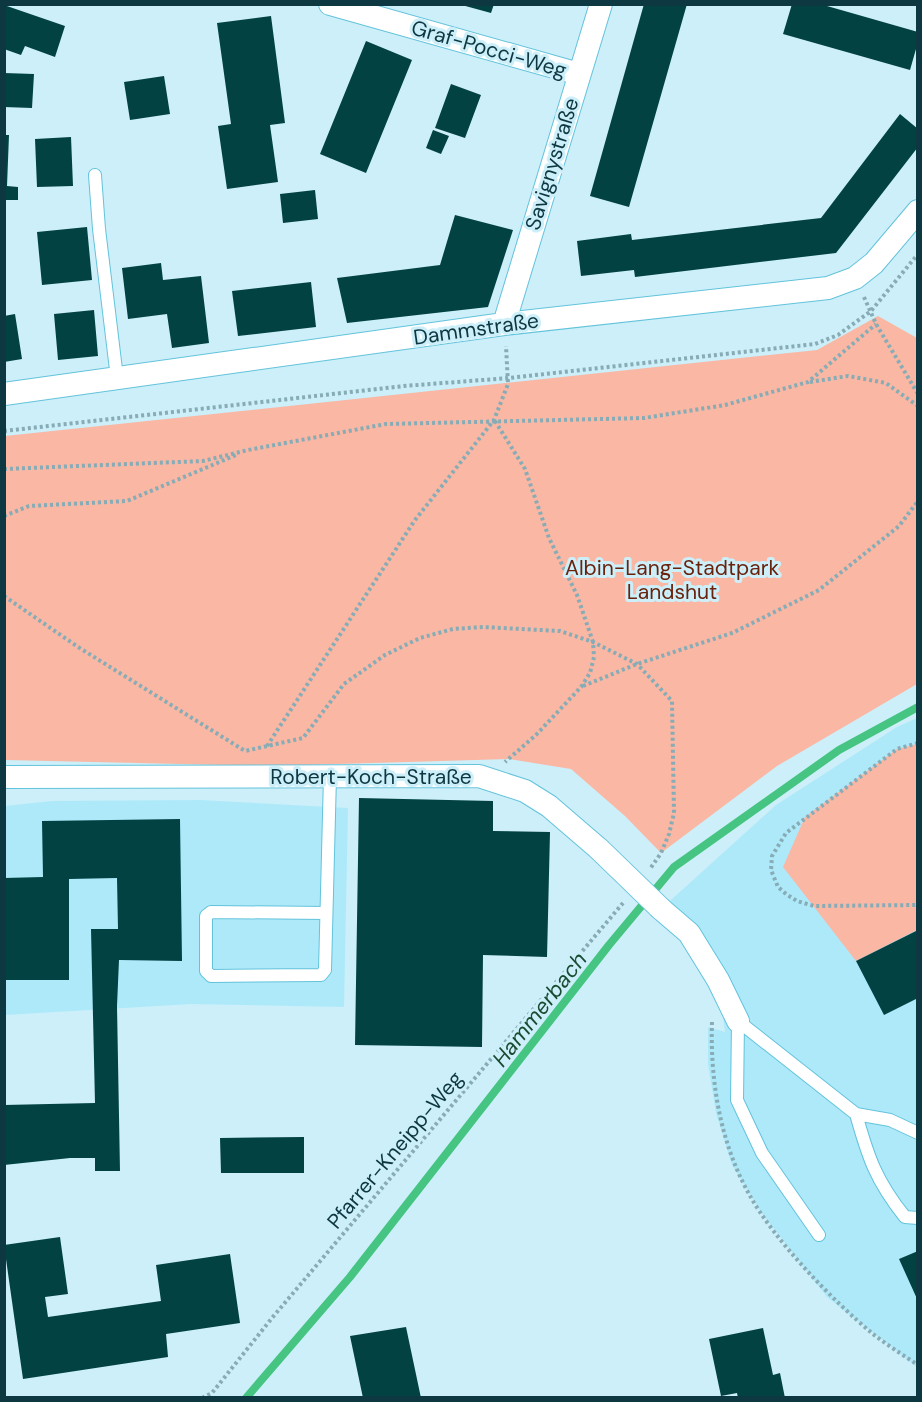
<svg xmlns="http://www.w3.org/2000/svg" width="922" height="1402" viewBox="0 0 922 1402" font-family="'DM Sans',sans-serif">
	<style>
		.built { fill: #aee9fa }
		.green { fill: #fab7a4 }
		.lines { fill: none; stroke-linecap: round; stroke-linejoin: round }
		.stream { stroke: #45c482; stroke-width: 8 }
		.building { fill: #024243 }
		.service-casing { stroke: #63c3db; stroke-width: 14 }
		.minor-casing { stroke: #63c3db; stroke-width: 24 }
		.path { stroke: #87acb6; stroke-width: 4; stroke-dasharray: 3 3; stroke-linecap: butt }
		.service { stroke: #fff; stroke-width: 12 }
		.minor { stroke: #fff; stroke-width: 22 }
		.minor-bridge-casing { stroke: #63c3db; stroke-width: 24; stroke-linecap: butt }
		.minor-bridge { stroke: #fff; stroke-width: 22 }
		.labels { text-anchor: middle; stroke-width: 6; stroke-linejoin: round; paint-order: stroke }
		.street-label { font-size: 21px; fill: #0d3842; stroke: #cceff9 }
		.park-label { font-size: 21px; fill: #69220c; stroke: #cceff9 }
		.water-label { font-size: 22px; font-style: italic; fill: #194b31; stroke: #cceff9 }
	</style>
	<rect width="100%" height="100%" fill="#cceff9"/>
	<path class="built" d="M917 718V1367L827 1297 761 1212 732 1165 716 1113 708 1064V1027L725 1032 718 980 661 909 776 805 897 727Z
		M200 800 348 808 344 1007 191 1004 5 1015V806L52 801Z"/>
	<path class="green" d="M878 316 917 338V684L777 766 661 853 625 816 571 769 509 759 271 766 5 760V436L817 350Z
		M917 744V930L856 961 783 867 805 817 897 749Z"/>
	<g class="lines">
		<path class="stream" d="M246 1398 350 1277 609 945 674 867 839 750 918 707"/>
	</g>
	<path class="building" d="M458 4H494L491 13Z
		M644 4H687L629 207 590 196Z
		M792 4H820L918 32V42L910 70 783 34Z
		M4 5 65 26 55 57 25 46 21 55 4 49Z
		M271 16 285 123 270 125 278 182 227 189 218 126 231 124 217 23Z
		M366 41 412 60 366 173 320 154Z
		M4 73 34 74 32 108 4 107Z
		M164 76 170 114 130 120 124 82Z
		M451 84 481 95 465 138 435 128Z
		M900 114 918 129V147L836 253 635 277 634 270 581 276 577 241 631 234 632 240 821 218Z
		M433 130 449 136 441 154 426 148Z
		M4 135H9L7 186 18 187V200H4Z
		M71 137 73 186 37 187 35 139Z
		M315 190 318 219 283 223 280 194Z
		M455 215 513 230 488 307 347 323 337 278 440 265Z
		M87 227 92 280 42 285 37 232Z
		M161 263 163 280 201 276 209 343 172 348 167 314 128 319 122 268Z
		M311 282 316 327 238 336 232 291Z
		M94 310 98 356 58 360 54 314Z
		M15 314 22 359 4 362V316Z
		M359 798 493 801V831L550 832 547 957 483 955 482 1047 355 1045Z
		M180 819 182 961 119 960 117 1006 120 1171H95V1158H70L4 1165V1105L95 1103 91 929H118L117 878 69 879V980H4V878L43 877 42 821Z
		M918 930V998L884 1015 856 961Z
		M304 1137V1173H221L220 1138Z
		M60 1237 68 1294 45 1297 48 1317 161 1301 156 1265 230 1254 240 1323 166 1334 168 1357 23 1379 4 1245Z
		M918 1251V1301L899 1259Z
		M406 1327 421 1398H363L350 1336Z
		M763 1328 773 1375 780 1373 785 1398H738L737 1393 721 1396 709 1339Z"/>
	<g class="lines">
		<defs>
			<path id="service" d="M95 175 99 229 117 378
				M326 913 211 912 206 916V971L211 976 321 975 325 970C327 905 328 841 330 776
				M738 1021 737 1100 762 1153 819 1235
				M738 1021 856 1114 890 1120 918 1133
				M856 1114C868 1157 876 1181 905 1217L918 1218"/>
			<path id="minor" d="M330 4 579 74
				M504 324 601 4
				M4 394 504 324 828 288 855 278 874 263 918 211
				M4 777 479 776 525 791 549 806 599 849
				M661 909 689 933 718 980 738 1021"/>
		</defs>
		<use href="#service" class="service-casing"/>
		<use href="#minor" class="minor-casing"/>
		<path class="path" d="M864 297 876 324 918 394
			M810 382 848 376 886 383 918 406
			M495 421 525 469 549 538 577 595 593 642 594 657 590 673 581 687 536 735 505 762
			M4 431 404 386 509 378 815 344 838 335 871 311 918 254
			M4 469 203 461 248 450 386 424 644 418 725 405 808 382 876 324
			M4 516 29 506 127 501 236 455
			M4 596 78 647 245 751 303 738 344 684 385 655 420 638 453 629 483 627 560 631 593 642 637 664 672 701 674 813 669 834 661 853 650 869
			M583 686 637 664 732 633 819 590 899 526 918 501
			M918 743 897 749 786 833 772 856 771 870 778 887 786 894 797 901 814 906 918 905
			M267 746 415 520 494 420 508 384 506 346
			M712 1022C710 1080 720 1142 749 1194 774 1240 832 1300 873 1334 887 1345 903 1355 918 1365
			M202 1398 212 1393 272 1318 623 903"/>
		<use href="#service" class="service"/>
		<use href="#minor" class="minor"/>
		<defs>
			<path id="minor-bridge" d="M599 849 661 909"/>
		</defs>
		<use href="#minor-bridge" class="minor-bridge-casing"/>
		<use href="#minor-bridge" class="minor-bridge"/>
	</g>
	<g class="labels">
		<g class="street-label">
			<text transform="translate(489 49) rotate(16)" y="7">Graf-Pocci-Weg</text>
			<text transform="translate(552 164) rotate(-73)" y="7">Savignystraße</text>
			<text transform="translate(476 329) rotate(-8)" y="7">Dammstraße</text>
			<text x="371" y="784">Robert-Koch-Straße</text>
			<text transform="translate(395 1150) rotate(-50)" y="7">Pfarrer-Kneipp-Weg</text>
		</g>
		<g class="park-label">
			<text x="672" y="575">Albin-Lang-Stadtpark<tspan x="672" dy="24">Landshut</tspan></text>
		</g>
		<g class="water-label">
			<text transform="translate(539 1009) rotate(-52)" y="8">Hammerbach</text>
		</g>
	</g>
	<rect width="922" height="1402" fill="none" stroke="#0d3842" stroke-width="12"/>
</svg>
